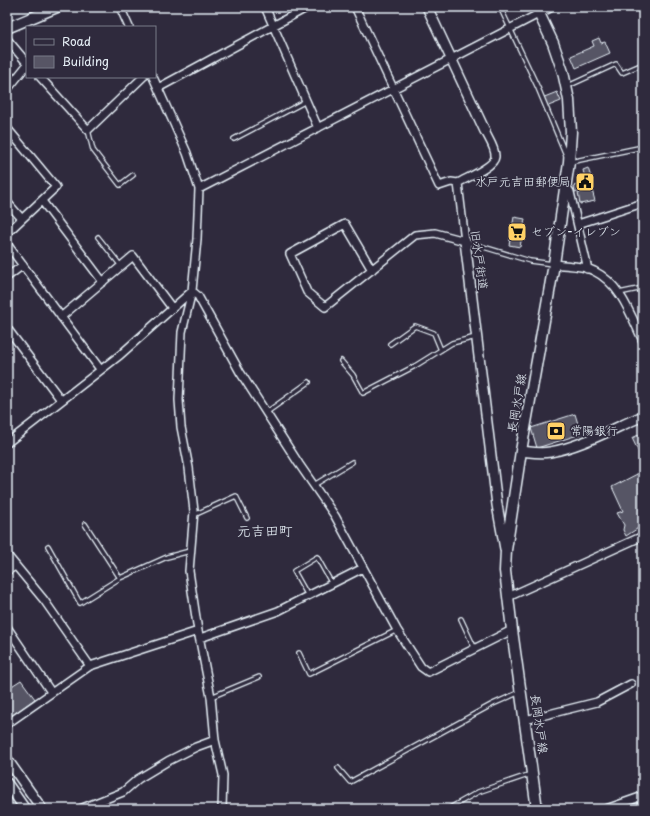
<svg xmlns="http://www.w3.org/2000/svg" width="650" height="816" viewBox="0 0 650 816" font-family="'Playpen Sans','Klee One',sans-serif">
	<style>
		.building { fill: #575565; stroke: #e8f1f8 }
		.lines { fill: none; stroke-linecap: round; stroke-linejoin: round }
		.service-casing { stroke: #e8f1f8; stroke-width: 6 }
		.minor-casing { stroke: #e8f1f8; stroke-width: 10 }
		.tertiary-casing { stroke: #e8f1f8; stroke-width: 12 }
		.secondary-casing { stroke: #e8f1f8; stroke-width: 13 }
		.service { stroke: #2f2a3d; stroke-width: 3.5 }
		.minor { stroke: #2f2a3d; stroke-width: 7 }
		.tertiary { stroke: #2f2a3d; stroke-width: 9 }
		.secondary { stroke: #2f2a3d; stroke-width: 10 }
		.labels { text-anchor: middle; stroke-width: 3.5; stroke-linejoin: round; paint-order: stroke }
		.poi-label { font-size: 12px; fill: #e8f1f8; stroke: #2f2a3d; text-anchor: start }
		.street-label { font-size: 12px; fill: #e8f1f8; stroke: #2f2a3d }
		.quarter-label { font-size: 14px; fill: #e8f1f8; stroke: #2f2a3d }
	</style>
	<rect width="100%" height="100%" fill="#2f2a3d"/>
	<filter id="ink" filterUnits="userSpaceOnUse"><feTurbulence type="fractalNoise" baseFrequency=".025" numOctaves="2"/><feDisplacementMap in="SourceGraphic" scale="8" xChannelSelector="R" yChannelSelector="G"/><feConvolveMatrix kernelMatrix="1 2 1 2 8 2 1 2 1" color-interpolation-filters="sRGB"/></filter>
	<g filter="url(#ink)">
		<path class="building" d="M599 38 601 43 605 42 610 53 576 68 571 56 594 46 592 41Z
			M557 92 561 101 546 107 542 98Z
			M588 168 594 187 575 192 574 186 579 184 578 180 585 178 583 170Z
			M592 190 595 201 580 204 578 193Z
			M514 217 525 219 520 247 509 245Z
			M575 414 581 434 537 448 531 428Z
			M643 433V458L642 459 632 438Z
			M643 471V525L626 536 623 530 624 525 617 513 623 511 612 487Z
			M21 680 35 699 7 719V689Z"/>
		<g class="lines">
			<defs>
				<path id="service" d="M500 7 538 88 566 155
					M640 65 643 73
					M568 86 616 64 622 73 643 64
					M88 130 93 150 120 185 133 175
					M234 139 306 101
					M570 162 643 147
					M98 237 121 266
					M467 242 530 261 553 264
					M619 293 643 288
					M390 344 415 326 434 333 441 350
					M341 361 353 375 363 393 415 366 452 343 476 337
					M267 412 309 382
					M314 485 352 462
					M194 515 236 496 247 518
					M85 524 120 578 167 557 190 551
					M48 546 80 603 120 578
					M308 596 294 571 317 557 332 584
					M461 619 475 649
					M299 653 309 674 397 630
					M211 697 259 677
					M338 768 350 782 493 704 520 692
					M448 809 478 792 531 774"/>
				<path id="minor" d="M120 7 129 27
					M265 7 318 128
					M355 7 439 186 451 182 458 183
					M7 39 27 63
					M40 77 88 130 143 77
					M153 77 187 153 199 189 197 239 192 291 182 332 179 400 181 427 189 468 194 511 189 571 198 631 211 697 215 740 223 775 222 809
					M158 88 308 7
					M7 90 27 65
					M7 128 56 187 7 233
					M566 186 570 192 587 265V269
					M199 189 552 7
					M42 201 103 282
					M7 202 22 219
					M578 224 643 203
					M7 244 100 369
					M554 264C567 266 583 265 594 271 621 284 631 316 643 341
					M372 270 345 224 290 254 307 292 325 307 415 235 435 233 465 241 458 183C466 178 494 167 495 157 496 149 488 138 485 131
					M7 277 23 265
					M61 317 133 256 172 308
					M7 328 61 400
					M7 443 120 355 192 291 198 296 240 372 299 464 335 516 397 630 421 667 428 672 512 630
					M7 555 44 600 90 666
					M7 571 15 566
					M508 597 643 536
					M7 627 51 692
					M200 638 278 611 363 568
					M525 720 597 702 631 684
					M7 724 90 666 198 631
					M80 809 123 792 138 779 168 761 196 747 215 740
					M606 809 643 796"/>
				<path id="tertiary" d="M427 7 485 131
					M465 241 497 505 505 549
					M521 451C531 452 540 454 550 452 580 447 614 428 643 416
					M7 759 42 809
					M7 783 25 809"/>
				<path id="secondary" d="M536 7 553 43 563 72 569 100 571 132 569 162 554 264 521 451 506 550 505 571 512 630 537 809
					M7 16 28 7
					M7 28 57 7"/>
			</defs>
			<use href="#service" class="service-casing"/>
			<use href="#minor" class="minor-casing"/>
			<use href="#tertiary" class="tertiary-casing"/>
			<use href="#secondary" class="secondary-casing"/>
			<use href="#service" class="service"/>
			<use href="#minor" class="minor"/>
			<use href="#tertiary" class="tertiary"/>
			<use href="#secondary" class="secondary"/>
		</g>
	</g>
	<defs>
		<symbol id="civic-square" viewBox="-11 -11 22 22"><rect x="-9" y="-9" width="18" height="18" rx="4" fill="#ffd166" stroke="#2f2a3d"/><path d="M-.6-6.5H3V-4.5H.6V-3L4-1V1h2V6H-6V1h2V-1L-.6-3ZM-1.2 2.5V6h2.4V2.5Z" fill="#111"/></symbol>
		<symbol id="supermarket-square" viewBox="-11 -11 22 22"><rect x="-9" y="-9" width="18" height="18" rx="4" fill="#ffd166" stroke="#2f2a3d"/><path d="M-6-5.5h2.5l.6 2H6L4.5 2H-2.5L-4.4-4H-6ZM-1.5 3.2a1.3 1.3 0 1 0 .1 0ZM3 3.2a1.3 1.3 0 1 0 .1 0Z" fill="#111"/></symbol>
		<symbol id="bank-square" viewBox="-11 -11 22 22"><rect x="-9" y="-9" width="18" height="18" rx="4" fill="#ffd166" stroke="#2f2a3d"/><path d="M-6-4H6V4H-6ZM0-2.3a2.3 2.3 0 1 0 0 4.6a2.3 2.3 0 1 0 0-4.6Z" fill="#111"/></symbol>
	</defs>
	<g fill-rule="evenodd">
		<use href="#civic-square" x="574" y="171" width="22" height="22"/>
		<use href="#supermarket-square" x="506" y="221" width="22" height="22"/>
		<use href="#bank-square" x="545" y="420" width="22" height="22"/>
	</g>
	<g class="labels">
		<g class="poi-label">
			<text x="571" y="186" text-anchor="end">水戸元吉田郵便局</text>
			<text x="531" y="236">セブン-イレブン</text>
			<text x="570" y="435">常陽銀行</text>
		</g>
		<g class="street-label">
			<text transform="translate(479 260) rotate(82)" y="4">旧水戸街道</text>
			<text transform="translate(517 403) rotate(-80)" y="4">長岡水戸線</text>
			<text transform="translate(539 724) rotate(82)" y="4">長岡水戸線</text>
		</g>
		<g class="quarter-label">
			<text x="265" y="536">元吉田町</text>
		</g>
	</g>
	<rect width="650" height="816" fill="none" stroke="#2f2a3d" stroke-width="24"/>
	<rect x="12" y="12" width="626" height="792" fill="none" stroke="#e8f1f8" stroke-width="1.5" filter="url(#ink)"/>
	<rect x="26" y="26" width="130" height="52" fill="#2f2a3d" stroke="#797a88"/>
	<rect x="34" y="39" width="20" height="6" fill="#2f2a3d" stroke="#797a88"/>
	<text x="62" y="46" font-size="12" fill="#e8f1f8">Road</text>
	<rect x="34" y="56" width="20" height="12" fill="#575565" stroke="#797a88"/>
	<text x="62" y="66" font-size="12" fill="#e8f1f8">Building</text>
</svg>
